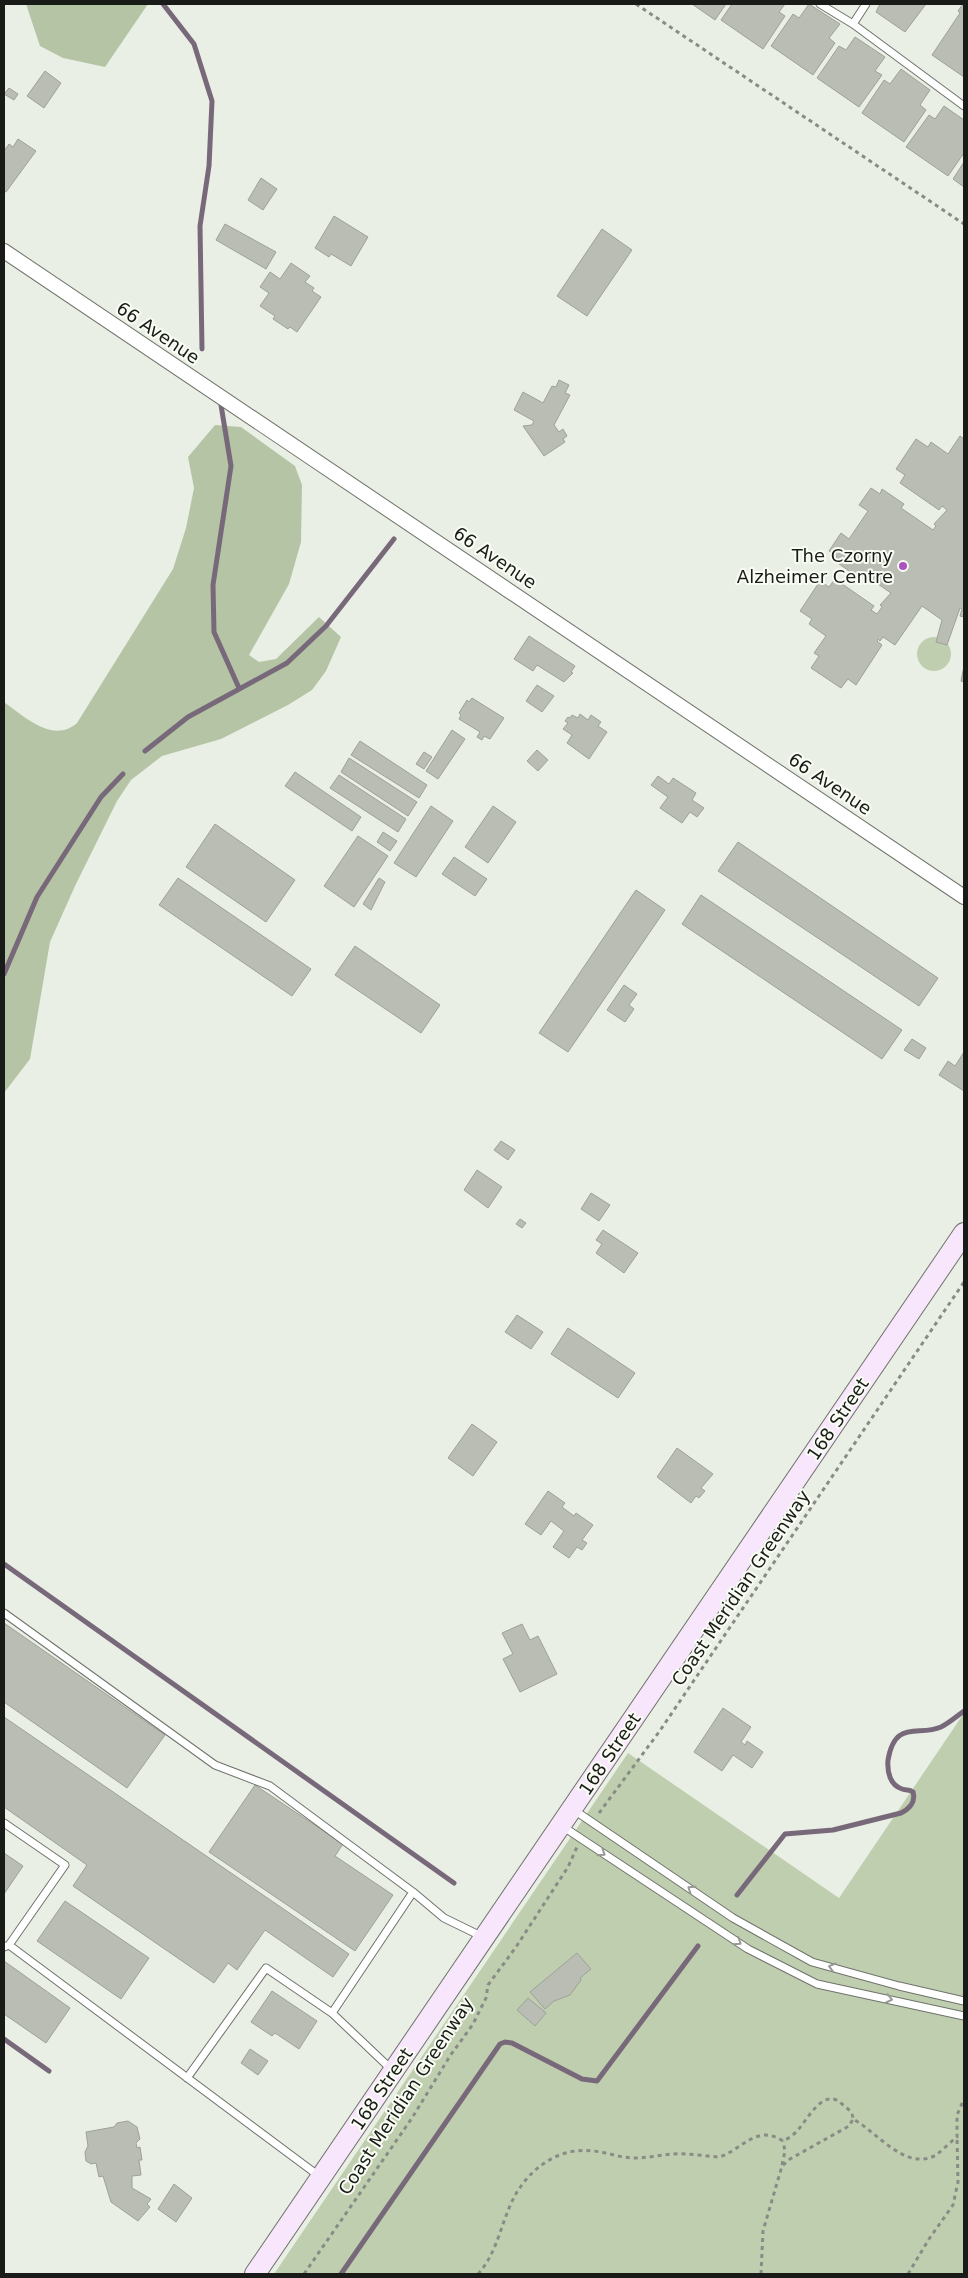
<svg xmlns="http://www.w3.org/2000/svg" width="968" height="2278" viewBox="0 0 968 2278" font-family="'DejaVu Sans',sans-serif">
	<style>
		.green { fill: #c0ceb0 }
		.forest { fill: #b5c4a5 }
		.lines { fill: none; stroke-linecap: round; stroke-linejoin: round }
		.stream { stroke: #78697a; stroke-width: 5 }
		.building { fill: #b9bdb4; stroke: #9da198 }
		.service-casing { stroke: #6f736b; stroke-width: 9 }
		.minor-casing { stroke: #6f736b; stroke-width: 16 }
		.secondary-casing { stroke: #6f736b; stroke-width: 22 }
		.path { stroke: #898c85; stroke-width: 3; stroke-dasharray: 4 4; stroke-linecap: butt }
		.service { stroke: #fff; stroke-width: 7 }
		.minor { stroke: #fff; stroke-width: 14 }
		.secondary { stroke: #f8e6fc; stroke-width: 20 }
		.oneway { stroke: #989897 }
		.poi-dot { fill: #ad53bf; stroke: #f8fcf3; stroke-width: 2 }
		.labels { text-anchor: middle; stroke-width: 4; stroke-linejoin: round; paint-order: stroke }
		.street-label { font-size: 18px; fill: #191b18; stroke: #f8fcf3 }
		.poi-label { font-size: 18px; fill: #191b18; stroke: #f8fcf3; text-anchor: end }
	</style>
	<rect width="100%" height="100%" fill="#eaefe5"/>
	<path class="green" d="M917 654a17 17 0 1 1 34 0a17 17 0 1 1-34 0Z
		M964 1713V2274H274L628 1753 839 1898Z"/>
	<path class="forest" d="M26 4H148L105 67 63 58 40 46Z
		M215 425 241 427 295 466 302 485 301 542 289 584 249 655 259 662 276 659 319 617 341 637 326 671 312 690 288 705 221 739 162 756 131 780 117 801 75 886 50 942 30 1059 4 1093V702C25 717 53 744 77 723L173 569 186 528 194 488 188 457Z"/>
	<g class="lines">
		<path class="stream" d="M163 4 194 44 212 101 209 166 200 226 202 349
			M221 405 231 466 213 585 214 632 239 688
			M145 751 188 717 287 663 326 626 394 539
			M4 974 37 897 101 797 123 774
			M4 1564 454 1883
			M737 1895 785 1834 833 1830 901 1813C909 1809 916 1802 913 1792 909 1789 907 1791 902 1789 890 1785 887 1772 888 1760 895 1719 918 1737 941 1727 949 1723 957 1716 964 1711
			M4 2039 49 2071
			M341 2274 500 2044 505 2042 512 2043 582 2079 597 2081 698 1946"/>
	</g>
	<path class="building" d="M692 4H726L715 20Z
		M732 4H785L779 12 785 16 763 49 721 20Z
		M809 4 840 24 829 38 835 43 813 75 771 46 793 14 799 18Z
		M880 4H926L905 32 876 12Z
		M963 4H964V77L932 55 960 13 958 11Z
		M855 37 885 57 875 71 882 75 859 107 817 78 839 46 846 50Z
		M901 69 930 90 920 105 926 110 904 142 862 113 884 80 890 84Z
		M45 71 61 83 44 108 27 96Z
		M9 88 18 94 14 100 4 94Z
		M944 106 964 120V153L948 176 906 147 929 115 935 119Z
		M18 139 36 151 6 192 4 191V151L9 144 13 147Z
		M964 162V187L953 179Z
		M261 178 277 189 263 210 248 200Z
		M334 216 368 237 351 266 331 254 329 257 315 248Z
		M225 224 276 252 266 269 216 240Z
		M602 229 632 250 587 316 557 296Z
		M291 263 310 276 305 282 314 288 312 291 321 297 297 332 290 327 288 329 273 319 275 316 260 306 269 293 260 287 270 272 280 279Z
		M559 380 569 385 565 393 570 395 554 425 559 432 563 429 567 436 563 439 565 442 544 456 523 426 532 425 534 421 514 410 523 392 543 403 552 386 556 387Z
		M960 436 964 439V617L960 616 962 609 960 608 947 645 936 642 942 620 922 606 895 645 883 637 880 641 878 639 877 641 882 645 856 685 848 679 841 688 811 668 819 656 814 653 826 636 809 624 812 619 800 611 820 581 829 587 835 579 874 606 871 610 877 614 882 607 880 605 891 593 859 571 856 576 835 561 837 557 829 551 841 533 849 539 868 511 859 505 871 488 880 494 882 489 904 504 901 508 933 530 936 526 934 524 947 510 942 506 939 510 900 483 905 475 896 469 916 439 928 447 931 442 948 454Z
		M529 636 575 666 571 672 573 673 564 682 537 665 533 671 514 659Z
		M964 666V682L961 681Z
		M537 685 554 696 542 712 526 701Z
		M472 698 504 718 490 739 484 736 482 740 477 737 480 732 459 719 461 715 459 713 467 700 469 702Z
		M580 714 588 720 591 715 601 722 598 726 607 732 589 759 567 743 572 735 563 729 568 723 565 721 568 717 570 718 572 715 578 718Z
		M452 730 465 739 438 779 426 771Z
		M360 741 427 785 419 798 351 755Z
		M537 750 548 760 538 771 527 761Z
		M424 752 432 757 424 769 416 764Z
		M349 758 417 802 408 816 341 772Z
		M295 772 361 817 352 831 285 786Z
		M339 775 406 819 398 832 330 788Z
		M658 776 669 784 673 778 696 793 692 800 704 808 697 817 690 812 682 823 660 808 668 797 651 785Z
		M431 806 453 821 416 877 394 863Z
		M493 806 516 822 488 863 465 847Z
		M215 824 295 880 266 922 186 867Z
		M383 832 397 841 390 851 377 842Z
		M358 836 388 856 354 907 324 886Z
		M738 842 938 978 919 1006 718 871Z
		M454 857 487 879 475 896 442 874Z
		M178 878 311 969 292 996 159 905Z
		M379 878 385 882 371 910 363 904Z
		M636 890 665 910 568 1052 539 1033Z
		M701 895 902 1030 882 1059 682 924Z
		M355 946 440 1005 421 1033 335 975Z
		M624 985 637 994 629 1005 634 1009 625 1022 607 1010Z
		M912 1039 926 1048 919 1059 904 1050Z
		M964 1052V1091L939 1075 948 1061 955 1066Z
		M501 1141 515 1150 508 1160 494 1150Z
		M477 1170 502 1187 488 1208 464 1190Z
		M591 1193 610 1205 599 1221 581 1209Z
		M520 1219 526 1223 522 1228 516 1224Z
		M603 1230 638 1253 624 1273 596 1253 602 1244 596 1240Z
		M517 1315 543 1332 531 1349 505 1332Z
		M568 1328 635 1373 618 1398 551 1354Z
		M472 1424 497 1442 473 1476 448 1458Z
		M677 1448 713 1474 701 1488 705 1491 699 1498 696 1496 691 1503 657 1477Z
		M548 1491 565 1503 562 1507 574 1516 576 1513 593 1525 582 1540 587 1543 582 1550 577 1547 569 1558 553 1547 564 1531 551 1521 541 1535 525 1524Z
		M4 1623 165 1735 127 1788 4 1702Z
		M522 1624 530 1640 538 1636 557 1674 520 1692 503 1659 513 1654 502 1633Z
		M723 1708 751 1727 741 1742 745 1745 747 1741 763 1752 752 1768 733 1755 722 1771 694 1752Z
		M4 1717 349 1954 333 1977 265 1930 237 1970 228 1963 214 1983 73 1886 87 1865 4 1807Z
		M255 1785 343 1844 335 1856 393 1895 355 1951 209 1852Z
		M4 1853 23 1866 4 1894Z
		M65 1901 149 1958 121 1999 37 1941Z
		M577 1953 591 1969 580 1978 581 1980 570 1995 554 2001 545 2009 530 1992Z
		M4 1961 70 2008 46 2043 4 2014Z
		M272 1991 317 2021 299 2049 275 2033 272 2036 251 2022Z
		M528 1998 546 2013 535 2026 517 2010Z
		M250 2049 268 2061 258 2075 241 2063Z
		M128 2121 137 2127 140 2139 136 2143 137 2148 140 2147 142 2160H139L141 2175 132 2176V2188L151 2199 147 2204 150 2207 138 2221 111 2202 103 2176 99 2177 96 2163 91 2164 86 2161 85 2152 88 2146 86 2132 114 2127 117 2123Z
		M174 2184 192 2198 176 2222 158 2209Z"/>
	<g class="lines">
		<defs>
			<path id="service" d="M820 4 853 24 964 106
				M853 24 866 4
				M4 1613 215 1765 270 1786 413 1892 444 1918 483 1937
				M574 1810 733 1918 812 1962 899 1986 964 2001
				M4 1823 65 1865 9 1945
				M562 1826 748 1949 817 1984 964 2016
				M4 1947 9 1945 319 2176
				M392 2070 332 2013 413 1892
				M187 2078 266 1968 332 2013"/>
			<path id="minor" d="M4 251 964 897"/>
			<path id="secondary" d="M255 2274 964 1233"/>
		</defs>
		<use href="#service" class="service-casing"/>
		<use href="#minor" class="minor-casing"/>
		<use href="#secondary" class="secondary-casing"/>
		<path class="path" d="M636 4 964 224
			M599 1813 659 1732 964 1282
			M782 2165 785 2151 783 2141
			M304 2274 412 2118 450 2056 473 2024 486 1998 488 1985 516 1947 568 1867 577 1847
			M478 2274C499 2251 501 2219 517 2192 534 2165 561 2147 593 2151 607 2152 620 2158 635 2158 647 2158 660 2155 673 2154 688 2153 704 2156 719 2157 741 2151 756 2123 783 2141 787 2139 792 2136 796 2132 808 2120 823 2086 842 2104 847 2108 853 2112 853 2119 877 2132 906 2172 936 2155 943 2150 950 2142 957 2137V2115L964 2099
			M761 2274 763 2231 782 2166 790 2159 849 2126 853 2119
			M908 2274 929 2239 953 2205 958 2182 957 2137"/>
		<use href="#service" class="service"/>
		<use href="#minor" class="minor"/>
		<use href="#secondary" class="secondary"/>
	</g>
	<defs><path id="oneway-chevron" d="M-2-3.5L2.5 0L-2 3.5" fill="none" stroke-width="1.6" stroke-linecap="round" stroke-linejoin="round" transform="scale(1.25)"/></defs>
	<g class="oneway">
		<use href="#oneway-chevron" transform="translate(602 1853) rotate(33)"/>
		<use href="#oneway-chevron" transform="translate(691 1889) rotate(-146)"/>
		<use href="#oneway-chevron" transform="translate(738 1942) rotate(33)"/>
		<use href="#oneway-chevron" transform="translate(832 1967) rotate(-164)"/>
		<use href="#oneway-chevron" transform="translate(889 1999) rotate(12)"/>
	</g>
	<circle class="poi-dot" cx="903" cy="566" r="5"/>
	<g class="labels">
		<g class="street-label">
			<text transform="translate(158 333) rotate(34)" y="6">66 Avenue</text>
			<text transform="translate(495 558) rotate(34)" y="6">66 Avenue</text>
			<text transform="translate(830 784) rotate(34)" y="6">66 Avenue</text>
			<text transform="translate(838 1419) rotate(-56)" y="6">168 Street</text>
			<text transform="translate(741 1588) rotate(-56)" y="6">Coast Meridian Greenway</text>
			<text transform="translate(610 1754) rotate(-56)" y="6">168 Street</text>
			<text transform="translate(382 2089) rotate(-56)" y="6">168 Street</text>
			<text transform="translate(406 2096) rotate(-57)" y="6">Coast Meridian Greenway</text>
		</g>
		<g class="poi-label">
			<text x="893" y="562">The Czorny<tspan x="893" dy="21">Alzheimer Centre</tspan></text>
		</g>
	</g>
	<rect width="968" height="2278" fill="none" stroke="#191b18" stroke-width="10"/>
</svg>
